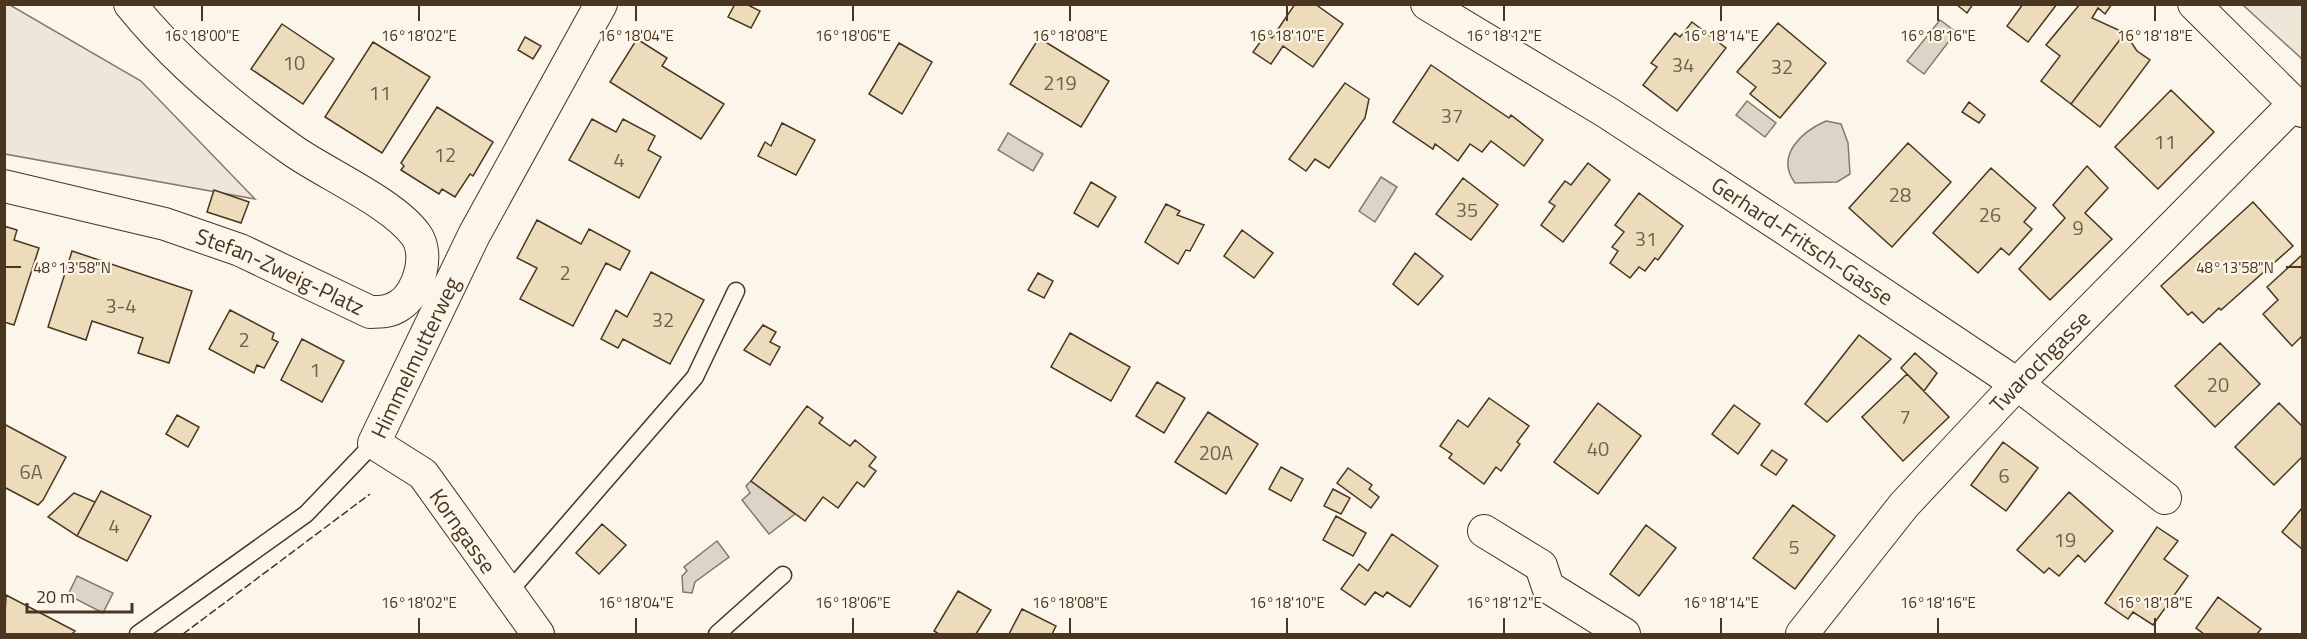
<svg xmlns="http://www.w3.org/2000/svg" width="2307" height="639" viewBox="0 0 2307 639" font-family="'Titillium Web',sans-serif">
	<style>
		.green { fill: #ede6d9; stroke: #887966; stroke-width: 1.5 }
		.water { fill: #dcd4c6; stroke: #887966; stroke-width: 1.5 }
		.building { fill: #ecdcbc; stroke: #4a3520; stroke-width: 1.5 }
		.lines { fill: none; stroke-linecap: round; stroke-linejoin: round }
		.service-casing { stroke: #4a3520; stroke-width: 19 }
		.minor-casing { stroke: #4a3520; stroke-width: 34 }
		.service { stroke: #fbf6e9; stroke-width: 16 }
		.minor { stroke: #fbf6e9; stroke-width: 32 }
		.fence { stroke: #4a3520; stroke-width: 1.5; stroke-dasharray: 8 3; stroke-linecap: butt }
		.ticks { fill: none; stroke: #4a3520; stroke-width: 2 }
		.labels { text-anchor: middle; stroke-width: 4.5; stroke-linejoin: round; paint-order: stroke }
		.number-label { font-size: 20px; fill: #725f47 }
		.street-label { font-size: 22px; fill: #4a3520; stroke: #fbf6e9 }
		.ticks-label { font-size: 15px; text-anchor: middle; fill: #4a3520; stroke: #fbf6e9; stroke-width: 4.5; stroke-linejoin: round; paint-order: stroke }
	</style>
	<rect width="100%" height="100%" fill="#fbf6e9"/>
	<path class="green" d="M4 5H10L141 81 255 199 5 154Z
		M2243 5H2302V59Z"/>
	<path class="water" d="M1940 20 1956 32 1924 74 1907 61Z
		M1747 101 1776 123 1765 137 1736 115Z
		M1826 121 1841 124 1848 143 1850 174 1837 182 1795 183C1775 156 1801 132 1826 121Z
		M1008 133 1043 154 1033 171 998 150Z
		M1381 177 1397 187 1375 222 1359 211Z
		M751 481 795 514 769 534 742 500 750 493 746 486Z
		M717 541 729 557 695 582 692 593 683 592 682 576 687 571 684 567Z
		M77 576 113 593 103 613 68 595Z"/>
	<path class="building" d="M735 4H746L760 11 751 28 728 17Z
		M1295 4H1315L1343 24 1313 67 1283 46 1271 64 1253 52 1266 34 1272 38Z
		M1956 4H1973L1967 13Z
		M2023 4H2057L2028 42 2007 26Z
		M2080 4H2112L2105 14 2098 8 2092 18 2125 33 2071 104 2041 81 2060 56 2046 45Z
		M1692 22 1726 48 1677 111 1643 85 1657 67 1651 63 1675 33 1680 37Z
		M1778 23 1826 63 1780 118 1750 94 1756 87 1737 72Z
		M282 24 334 59 303 104 251 69Z
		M2125 33 2137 51 2150 60 2100 127 2071 104Z
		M525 37 541 46 533 59 518 50Z
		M1039 38 1109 81 1081 127 1010 84Z
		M637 39 667 58 662 66 724 104 701 139 610 82Z
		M373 42 430 77 382 153 325 117Z
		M899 43 932 62 902 114 869 94Z
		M1431 65 1509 118 1511 115 1543 140 1524 166 1491 141 1482 152 1470 144 1458 161 1435 144 1433 149 1393 122Z
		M1345 83 1369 99 1365 118 1329 168 1315 159 1306 171 1289 159Z
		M2171 90 2214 132 2158 189 2115 147Z
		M1969 102 1985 115 1979 123 1962 112Z
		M437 107 493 142 473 176 470 174 455 197 442 189 439 194 401 170 404 166 401 163Z
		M592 119 616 132 623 119 655 136 648 150 661 157 639 198 569 160Z
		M782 123 815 140 796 175 758 156 765 142 771 146Z
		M1908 143 1951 182 1892 247 1849 208Z
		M1588 163 1610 180 1563 242 1541 225 1555 206 1549 202 1565 181 1571 185Z
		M2087 166 2108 188 2085 213 2112 239 2050 300 2019 269 2065 218 2053 205Z
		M1991 168 2036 208 2024 222 2032 229 2009 255 2001 248 1978 273 1933 233Z
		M1463 178 1498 205 1471 240 1436 214Z
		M1091 182 1116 197 1098 227 1074 213Z
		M214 190 249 202 241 223 207 212Z
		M1639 193 1683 226 1658 260 1655 258 1645 271 1639 267 1630 278 1610 263 1618 251 1612 247 1624 232 1615 225Z
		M2253 202 2293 246 2221 310 2219 308 2203 323 2192 312 2188 315 2161 286Z
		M1166 204 1180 211 1177 215 1204 225 1190 251 1186 250 1178 264 1145 242Z
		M537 220 581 244 589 229 630 251 620 270 606 263 573 326 520 299 537 268 517 258Z
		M4 226 17 230 14 240 39 248 14 325 4 322Z
		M1242 230 1273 253 1254 278 1224 256Z
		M72 251 192 291 169 363 138 353 143 338 92 321 86 340 48 327Z
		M1415 253 1443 276 1418 305 1393 284Z
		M2302 255V336L2292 346 2263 314 2278 300 2267 287Z
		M651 272 704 300 670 364 623 339 618 348 601 339 616 310 627 317Z
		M1038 273 1053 281 1044 298 1028 290Z
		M230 310 274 333 272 339 278 342 264 368 257 365 254 373 209 349Z
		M763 325 776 332 770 342 780 347 770 365 744 350Z
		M1070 333 1130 367 1111 401 1051 367Z
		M1859 335 1891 359 1827 422 1805 404Z
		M302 339 344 361 322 402 281 380Z
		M2220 343 2260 384 2215 427 2175 386Z
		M1915 353 1937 373 1924 391 1901 368Z
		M1907 374 1949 417 1903 461 1862 417Z
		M1157 382 1185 398 1164 433 1136 416Z
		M1489 398 1529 426 1517 442 1520 444 1501 471 1496 467 1484 484 1449 458 1452 454 1440 446 1458 420 1468 427Z
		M1598 403 1641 436 1598 494 1554 462Z
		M2279 403 2302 426V457L2274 485 2235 447Z
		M1734 405 1760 424 1738 454 1712 434Z
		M807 406 823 418 819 423 850 446 855 440 876 457 869 466 876 471 864 487 857 482 838 508 823 497 805 521 751 481Z
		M1208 412 1258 444 1226 494 1175 462Z
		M177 415 199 427 188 447 166 434Z
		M4 424 66 457 43 500 38 505 4 487Z
		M2003 442 2038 468 2006 511 1971 485Z
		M1772 450 1787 460 1776 475 1761 465Z
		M1281 467 1303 479 1291 501 1269 489Z
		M1348 468 1372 485 1369 489 1379 497 1371 508 1337 483Z
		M1333 489 1350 498 1341 514 1324 506Z
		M101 491 151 516 127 561 77 536Z
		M2069 492 2113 531 2085 562 2078 555 2059 576 2049 568 2044 573 2017 550Z
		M74 493 95 502 77 536 48 517Z
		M1793 505 1835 536 1795 589 1753 558Z
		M2302 508V549L2282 532Z
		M1336 516 1366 533 1353 556 1323 540Z
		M602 524 626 545 599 574 576 553Z
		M1646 525 1676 548 1639 596 1610 574Z
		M2157 527 2178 541 2164 559 2188 576 2153 625 2133 612 2128 619 2105 603Z
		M1392 534 1438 566 1410 607 1387 592 1383 597 1375 592 1365 605 1341 589 1359 564 1368 571Z
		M958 591 991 610 976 634H939L934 631Z
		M6 595 75 631 72 634H4Z
		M2218 597 2261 629 2257 634H2204L2196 628Z
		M1022 609 1056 626 1052 634H1009Z"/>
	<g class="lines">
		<defs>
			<path id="service" d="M507 594 695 377 736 291
				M138 634 306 514 374 443
				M717 634 783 575"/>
			<g id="minor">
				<path id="s1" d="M1427 4 1608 113 1793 234 2017 384 2165 498"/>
				<path d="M2194 4 2302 111"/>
				<path id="s2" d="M4 186 165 224 240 250 370 312C381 312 390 312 400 305 419 293 430 254 416 235 393 203 326 174 292 150 232 108 176 61 130 4"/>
				<path d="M1484 531 1541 566 1548 587 1624 634"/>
				<path id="s3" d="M538 634 423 474 374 443 474 235 601 4"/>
				<path id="s4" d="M1802 634 1904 505 2017 384 2294 104"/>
			</g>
		</defs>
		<use href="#service" class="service-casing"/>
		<use href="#minor" class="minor-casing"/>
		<use href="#service" class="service"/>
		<use href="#minor" class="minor"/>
		<path class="fence" d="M183 634 370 494"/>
	</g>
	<path class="ticks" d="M202 6V21M419 6V21M636 6V21M853 6V21M1070 6V21M1287 6V21M1504 6V21M1721 6V21M1938 6V21M2155 6V21M6 267H21M2286 267H2301M419 618V633M636 618V633M853 618V633M1070 618V633M1287 618V633M1504 618V633M1721 618V633M1938 618V633M2155 618V633"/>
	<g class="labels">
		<g class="number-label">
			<text x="294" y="70">10</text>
			<text x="1683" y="72">34</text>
			<text x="1782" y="74">32</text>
			<text x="1060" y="90">219</text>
			<text x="380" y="100">11</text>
			<text x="1452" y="123">37</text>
			<text x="2165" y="149">11</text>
			<text x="445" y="162">12</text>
			<text x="619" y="167">4</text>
			<text x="1900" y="202">28</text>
			<text x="1467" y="217">35</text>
			<text x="1990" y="222">26</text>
			<text x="2078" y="235">9</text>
			<text x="1646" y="246">31</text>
			<text x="565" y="280">2</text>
			<text x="121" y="313">3-4</text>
			<text x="663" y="327">32</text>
			<text x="244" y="347">2</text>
			<text x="315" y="377">1</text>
			<text x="2218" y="392">20</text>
			<text x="1905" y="424">7</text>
			<text x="1598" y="456">40</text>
			<text x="1216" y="460">20A</text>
			<text x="31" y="479">6A</text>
			<text x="2004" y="483">6</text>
			<text x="114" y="533">4</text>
			<text x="2065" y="547">19</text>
			<text x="1794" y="554">5</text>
		</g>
		<g class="street-label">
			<text dy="8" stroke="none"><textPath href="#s1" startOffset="444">Gerhard-Fritsch-Gasse</textPath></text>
			<text dy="8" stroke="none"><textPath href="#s2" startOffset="290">Stefan-Zweig-Platz</textPath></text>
			<text dy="8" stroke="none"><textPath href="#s3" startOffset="350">Himmelmutterweg</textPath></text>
			<text dy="8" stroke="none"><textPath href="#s4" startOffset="362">Twarochgasse</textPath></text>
			<text transform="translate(463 531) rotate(55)" y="8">Korngasse</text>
		</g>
	</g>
	<g class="ticks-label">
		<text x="202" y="41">16°18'00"E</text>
		<text x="419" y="41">16°18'02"E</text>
		<text x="636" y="41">16°18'04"E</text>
		<text x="853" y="41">16°18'06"E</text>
		<text x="1070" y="41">16°18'08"E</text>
		<text x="1287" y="41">16°18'10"E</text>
		<text x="1504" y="41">16°18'12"E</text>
		<text x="1721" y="41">16°18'14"E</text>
		<text x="1938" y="41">16°18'16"E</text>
		<text x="2155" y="41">16°18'18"E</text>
		<text x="72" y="273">48°13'58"N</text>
		<text x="2235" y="273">48°13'58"N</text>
		<text x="419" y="608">16°18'02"E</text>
		<text x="636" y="608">16°18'04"E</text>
		<text x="853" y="608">16°18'06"E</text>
		<text x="1070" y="608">16°18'08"E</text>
		<text x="1287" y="608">16°18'10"E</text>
		<text x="1504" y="608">16°18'12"E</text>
		<text x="1721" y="608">16°18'14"E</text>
		<text x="1938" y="608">16°18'16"E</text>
		<text x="2155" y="608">16°18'18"E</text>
	</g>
	<rect width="2307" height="639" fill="none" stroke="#4a3520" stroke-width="12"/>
	<path d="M27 603v9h105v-9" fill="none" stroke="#4a3520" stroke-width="3"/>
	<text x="36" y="603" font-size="18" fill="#4a3520" stroke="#fbf6e9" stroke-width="4.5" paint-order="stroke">20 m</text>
</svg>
